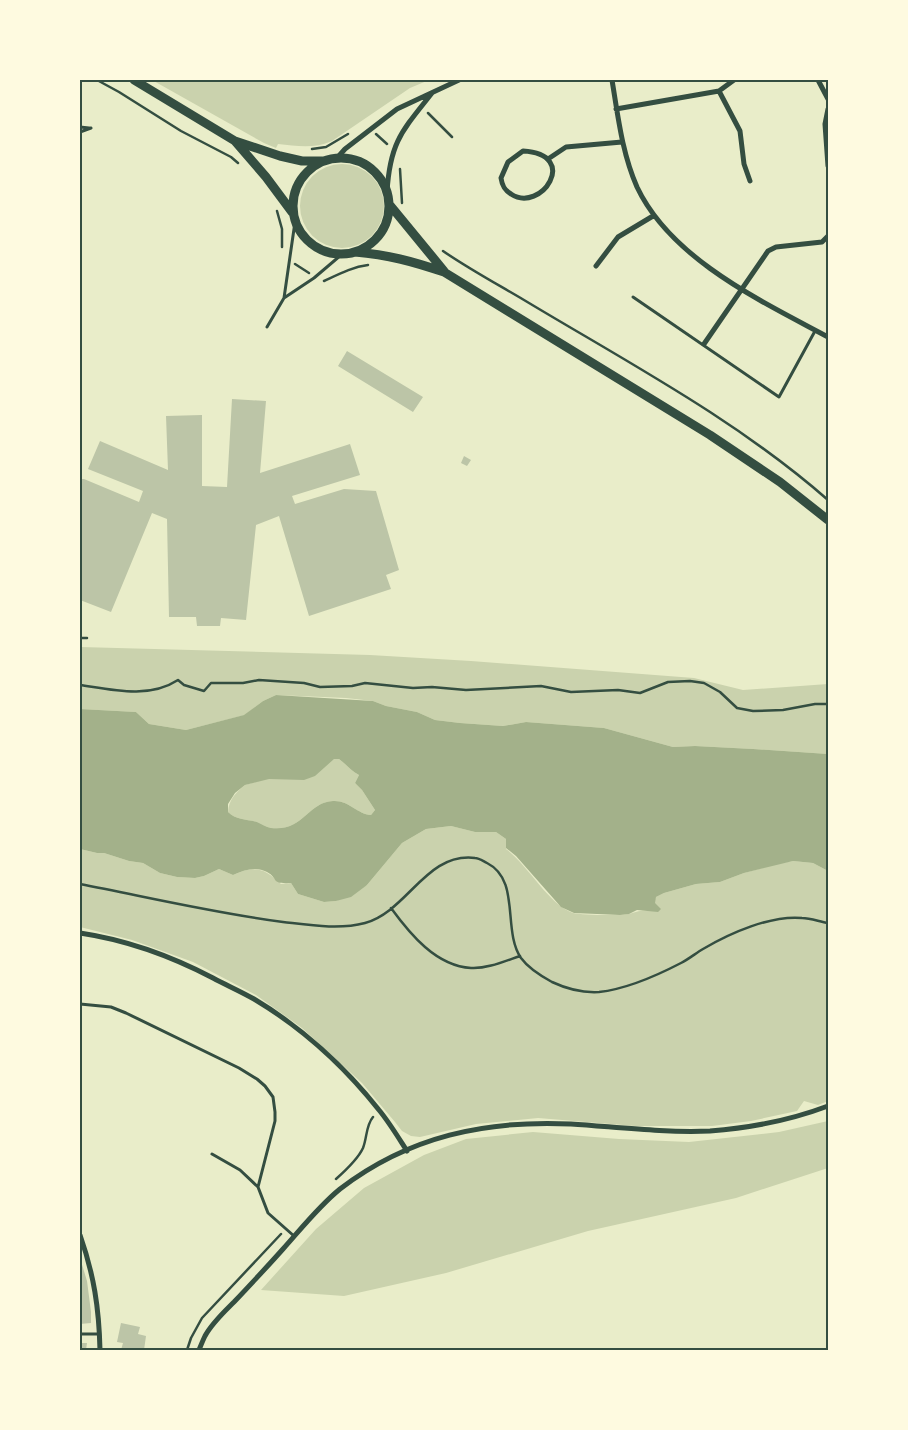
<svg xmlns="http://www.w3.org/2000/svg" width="908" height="1430" viewBox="0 0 908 1430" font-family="'DejaVu Sans',sans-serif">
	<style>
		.green { fill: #cad2ad }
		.water { fill: #a3b18a; fill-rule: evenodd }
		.building { fill: #bcc5a7 }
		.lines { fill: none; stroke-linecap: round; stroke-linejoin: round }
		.path { stroke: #344e41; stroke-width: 2.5 }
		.service { stroke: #344e41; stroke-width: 3 }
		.minor { stroke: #344e41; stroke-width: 5 }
		.secondary { stroke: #344e41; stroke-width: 9 }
		.neatline { fill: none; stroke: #344e41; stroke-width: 2 }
	</style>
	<rect width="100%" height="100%" fill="#e9edc9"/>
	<path class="green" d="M152 80H429L410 88 332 141C314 149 297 146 278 144L276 148 264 143Z
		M300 206a42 42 0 1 1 84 0a42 42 0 1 1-84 0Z
		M80 647 370 655 471 661 694 678 743 690 828 684V754L753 749 695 746 673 747 604 728 526 722 503 726 460 723 435 720 417 712 386 706 373 701 346 698 276 695 263 701 245 715 186 730 149 724 136 712 80 709Z
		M334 759H339C346 764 351 771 359 775L355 783 362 790 375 810 371 815C357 814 349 800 333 801 308 802 303 832 271 828 266 827 262 824 257 822 246 819 236 820 228 812 229 800 235 793 245 785Z
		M451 826 475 832H496L506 839V849C528 865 548 904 573 913 581 915 619 916 628 914 638 912 638 910 650 911L656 897 664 893 696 884 720 882 744 873 776 864 793 861 813 863 828 871V1101L818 1105 804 1101 797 1111 751 1121 712 1126H635L538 1118 476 1124 420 1137 411 1136 402 1131 395 1122 362 1083 302 1028 256 995 193 962 132 940 80 927V849L97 853H104L129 861 143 863 160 873 177 877 195 878 204 876 219 869 233 875C255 865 264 868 281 884L291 883 298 894 324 902 336 901 367 885 402 843 426 829Z
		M828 1121V1168L736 1198 588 1231 446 1273 344 1296 261 1290 316 1229 364 1188 424 1155 466 1139 533 1132 619 1139 689 1142 779 1132Z"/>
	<path class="water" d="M276 695 373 701 386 706 417 712 435 720 460 723 503 726 526 722 604 728 673 747 695 746 753 749 828 754V871L813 863 793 861 744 873 720 882 696 884 664 893 656 897 655 903 661 909 658 912 637 910 629 914 620 915 574 913 561 907 516 856 506 848V839L496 832H475L451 826 426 829 402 843 367 885 351 897 336 901 324 902 298 894 291 883C269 884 280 879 267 872 256 866 244 870 233 875L219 869 204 876 195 878 177 877 160 873 143 863 129 861 104 853H97L80 849V709L136 712 149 724 186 730 244 715 263 701ZM334 759H339C346 764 351 771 359 775L355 783 362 790 375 810 371 815C357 814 349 800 333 801 308 802 303 832 271 828 266 827 262 824 257 822 246 819 236 820 228 812V804L235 793 245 785 269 779 304 780 315 776Z"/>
	<path class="building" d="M347 351 423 397 413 412 338 366Z
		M232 399 266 401 260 473 350 444 360 475 292 496 295 504 344 489 376 491 399 570 386 575 391 589 309 616 279 516 256 525 246 620 221 618 220 626H197L196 617H169L167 519 152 513 111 612 80 600V479H84L139 502 143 491 88 469 100 441 168 470 166 416 202 415V486L227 487Z
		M464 456 471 460 467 466 461 463Z
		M80 1258 87 1281 91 1312V1323L80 1324Z
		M121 1323 140 1327 138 1334 146 1336 144 1350H121L123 1343 117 1342Z
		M80 1343H87L86 1350H80Z"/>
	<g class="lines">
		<path class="path" d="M97 80 119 92 181 131 231 157 238 163
			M428 113 452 137
			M376 134 387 144
			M312 149 326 147 348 134
			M400 169 402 203
			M277 211 282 229V247
			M443 251C469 269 497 284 524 300 627 362 737 420 828 500
			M295 264 309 273
			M324 281C339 274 352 267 368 265
			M80 638H87
			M80 685C113 690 149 699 178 680L184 685 204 691 211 683H243L259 680 304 683 320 687 352 686 365 683 413 688 432 687 466 690 541 686 571 692 618 690 640 693 668 682 690 681 704 683 720 692 737 708 753 711 783 710 815 704H828
			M80 884C147 897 214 913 283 922 309 925 339 930 365 923 408 911 426 852 475 858 479 858 483 861 487 863 521 880 502 930 521 958 529 969 541 976 552 982 567 989 582 993 599 992 627 989 656 976 681 963 689 959 696 953 703 949 730 933 771 915 802 918 811 918 820 922 828 923
			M391 908C410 934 436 966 471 968 487 969 505 961 520 956
			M336 1179C345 1171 358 1159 363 1148 367 1138 366 1125 373 1117
			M187 1350 191 1338 202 1318 281 1234"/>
		<path class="service" d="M80 127 89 128
			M80 132 91 128
			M633 297 779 397 815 331
			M284 298 314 278 341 255
			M267 327 284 298 295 222
			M80 1004 111 1007 126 1013 239 1068 257 1079 265 1086 273 1097 275 1112V1121L258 1187
			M212 1154 240 1170 258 1187 268 1213 294 1236
			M80 1334H99"/>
		<path class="minor" d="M612 80C618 116 622 153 637 187 671 259 761 301 828 337
			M818 80 828 99
			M719 91 740 131 744 164 750 181
			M616 109 719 91 734 80
			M828 109 825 124 828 166
			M523 151C581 154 541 214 511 194 504 190 502 185 501 178L508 162Z
			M337 158 345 149 397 109 459 80
			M548 159 566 147 622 142
			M387 192C390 142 402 131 432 93
			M596 266 618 237 653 216
			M704 344 768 251 776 247 822 242 828 236
			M80 933C127 940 171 956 213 978 226 985 240 991 254 999 301 1027 345 1067 379 1110 389 1122 398 1137 407 1151
			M80 1235C94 1275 99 1308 100 1350
			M199 1350C201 1345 203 1340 205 1336 212 1323 224 1312 234 1302 251 1284 267 1267 283 1249 301 1229 319 1206 340 1189 409 1136 486 1120 571 1124 617 1127 664 1133 710 1131 750 1128 791 1120 828 1106"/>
		<path class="secondary" d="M134 80 235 141 280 156 302 161H322
			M235 141 266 177 292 212
			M293 206a48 48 0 1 1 96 0a48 48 0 1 1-96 0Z
			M389 204 444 271
			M355 252C389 255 411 261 444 272L710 435 780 482 828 520"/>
	</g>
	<rect width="908" height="1430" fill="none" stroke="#fefae0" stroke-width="162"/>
	<rect x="81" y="81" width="746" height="1268" class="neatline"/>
</svg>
